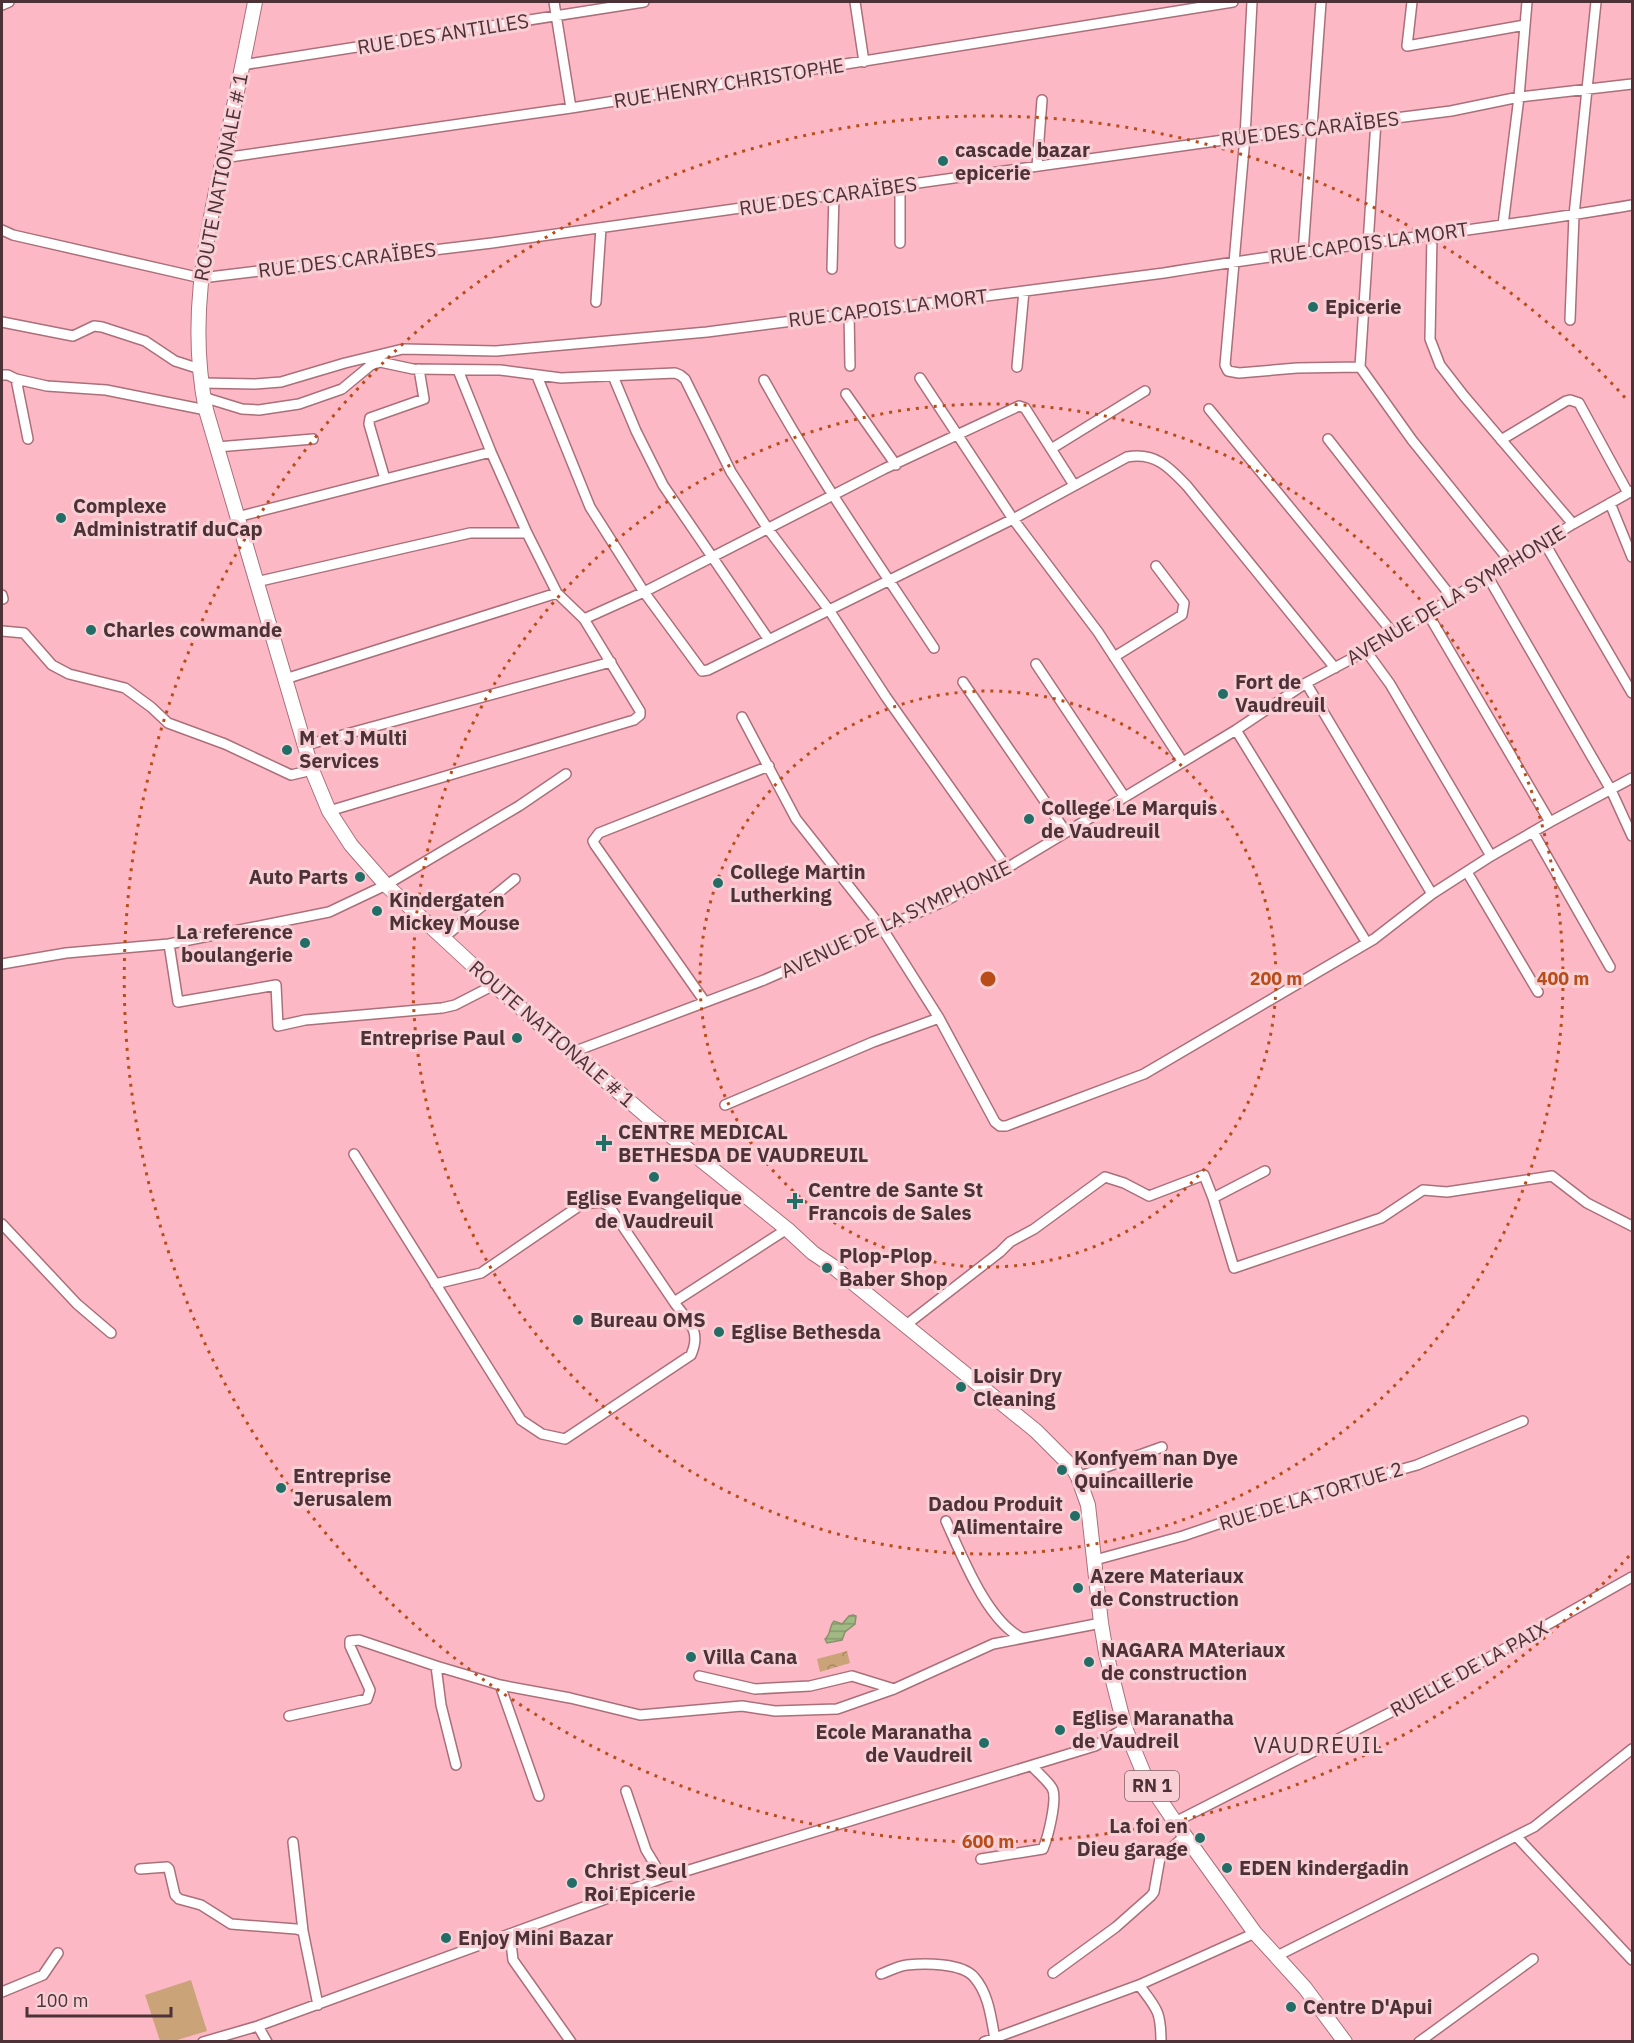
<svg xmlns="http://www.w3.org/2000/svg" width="1634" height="2043" viewBox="0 0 1634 2043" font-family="'IBM Plex Sans',sans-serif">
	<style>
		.grass { fill: #cba379 }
		.park { fill: url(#park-crowns) }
		.water { fill: url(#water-rules); stroke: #88916c; stroke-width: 1.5 }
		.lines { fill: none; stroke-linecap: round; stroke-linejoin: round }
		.street-casing { stroke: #ab6f7a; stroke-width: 12 }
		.primary-casing { stroke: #ab6f7a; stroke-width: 16 }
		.street { stroke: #fff; stroke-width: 9 }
		.primary { stroke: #fff; stroke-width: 14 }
		.ring { fill: none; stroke: #b94d19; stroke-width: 3; stroke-dasharray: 3 6 }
		.poi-dot { fill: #236d67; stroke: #f8cfd5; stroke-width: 2 }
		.labels { text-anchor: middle; stroke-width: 6; stroke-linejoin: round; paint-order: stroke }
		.shield { fill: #f8cfd5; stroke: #806166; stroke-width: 1.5 }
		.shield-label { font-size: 18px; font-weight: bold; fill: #4c3237 }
		.street-label { font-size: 20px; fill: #4c3237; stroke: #f8cfd5 }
		.poi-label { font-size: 20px; font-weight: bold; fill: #4c3237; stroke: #f8cfd5; text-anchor: start }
		.quarter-label { font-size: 22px; letter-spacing: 1.5px; fill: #4c3237; stroke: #f8cfd5 }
		.centre { fill: #b94d19; stroke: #f8cfd5; stroke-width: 3 }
		.ring-label { font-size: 18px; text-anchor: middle; font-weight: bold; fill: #b94d19; stroke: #f8cfd5; stroke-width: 6; stroke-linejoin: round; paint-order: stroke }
	</style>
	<defs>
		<pattern id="park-crowns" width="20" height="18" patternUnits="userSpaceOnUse" patternTransform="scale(1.5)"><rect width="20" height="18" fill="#cba379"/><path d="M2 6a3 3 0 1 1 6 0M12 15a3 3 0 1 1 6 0" fill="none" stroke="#a78564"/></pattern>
		<pattern id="water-rules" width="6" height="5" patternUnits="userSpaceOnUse" patternTransform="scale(1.5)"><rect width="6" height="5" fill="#a1ba83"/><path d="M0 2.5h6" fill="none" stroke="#85986c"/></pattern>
	</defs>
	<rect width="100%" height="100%" fill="#fcb9c5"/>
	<path class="grass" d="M191 1980 207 2031 174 2041H160L145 1995Z"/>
	<path class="park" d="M847 1651 850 1663 820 1672 817 1659Z"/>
	<path class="water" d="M853 1615 856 1616 855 1624 845 1632 842 1640 827 1643 825 1639C831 1635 829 1626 834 1621L842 1624 849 1616Z"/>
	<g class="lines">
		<defs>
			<path id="street" d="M554 2 571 108
				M855 2 864 62
				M1252 2 1245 137 1225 365 1228 371 1239 373 1297 368 1360 367
				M1412 2 1407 46 1525 25
				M2 5 9 2
				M242 65 644 2
				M1376 121 1360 367 1412 440 1511 563
				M223 158 571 108 1233 2
				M1037 166 1042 100
				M1503 225 1519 97 1527 2
				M2 230 13 235 201 278 492 243 1245 137 1451 111 1519 97 1632 84
				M1432 235 1430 339 1440 365 1464 396 1573 524
				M900 243V185
				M1303 253 1321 2
				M832 269 834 195
				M596 302 601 228
				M849 313 850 366
				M1570 320 1574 215 1596 2
				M2 322 73 336 94 326 102 327 145 341 175 361 200 369
				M1017 367 1024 291
				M2 375H8L16 379 47 386 106 390 206 410
				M537 376 590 507 644 592 702 671 708 670 1013 519 1127 457C1155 452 1169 467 1187 486L1335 668
				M613 376 636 431 663 485 769 640
				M920 378 1013 519 1098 632 1182 761
				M16 379 28 439
				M764 380C815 473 876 560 934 648
				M202 383 255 384 281 382 345 363 403 349 496 351 707 332 1164 273C1320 247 1477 232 1632 205
				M846 394 896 465
				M203 397 242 409 259 410 299 404 342 389 371 365 380 362 413 369 500 370 561 378 675 373 680 375 685 379 731 472 768 529 829 610 886 697 1007 868
				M1209 409 1393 633
				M1328 439 1453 599
				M1501 440 1566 401 1570 400 1579 403 1628 493
				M217 447 313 439
				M1051 449 1145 391
				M385 479 369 424 370 418 424 399 419 369
				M1610 503 1632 557
				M237 517 491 452
				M1544 542 1632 693
				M1488 577 1611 790 1632 836
				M256 582 470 533H527
				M2 595 3 599
				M584 619 644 592 884 469 1019 406 1025 408 1074 485
				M2 631 24 633 52 665 69 674 125 688 151 707 168 723 225 744 291 775 312 770
				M1366 651 1390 684 1491 856
				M1114 657 1182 615 1184 603 1156 566
				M1036 664 1124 796
				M285 679 557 593
				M963 682 1066 832
				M1306 683 1432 894
				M742 717 796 819 882 928 939 1018 995 1122 1000 1126H1006L1144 1074 1374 939 1432 894 1491 856 1550 822 1428 614
				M1236 730 1367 943
				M306 745 611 662
				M329 811 634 720 640 715V711L584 619 557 593 527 533 491 452 458 370
				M1550 822 1632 778
				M1533 832 1610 967
				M1467 872 1538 992
				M443 938 515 879
				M169 944 178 1002 276 985 278 1026 305 1020 442 1008 455 1005 494 985
				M2 964 66 953 169 944 329 912 386 885 519 806 566 774
				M705 1002 595 845 593 841 599 833 769 766
				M573 1052 764 980 947 900 1007 868 1236 730 1306 683 1366 651 1573 524 1632 491
				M725 1105 873 1042 939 1018
				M354 1154 521 1420 542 1434 565 1439 691 1355C702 1330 688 1322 674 1302L787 1229
				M1213 1198 1234 1268 1381 1218 1423 1190 1447 1192 1552 1176 1587 1203 1632 1226
				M2 1224 77 1304 111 1333
				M435 1284 481 1273 582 1204 601 1202 609 1206 674 1302
				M906 1325 1000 1252 1010 1242 1034 1229 1105 1177 1124 1183 1149 1196 1204 1175 1213 1198 1265 1171
				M1078 1477 1162 1447
				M946 1521C962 1556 987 1621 1022 1638
				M1095 1560 1183 1536 1268 1507 1417 1465 1523 1421
				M436 1666 441 1705 456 1765
				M699 1676 755 1689 810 1686 852 1676 894 1689
				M500 1685 539 1796
				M289 1716 367 1699 370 1690 350 1646V1641L359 1640 436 1666 500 1685 570 1698 640 1715 742 1706 775 1711 837 1709 894 1689 993 1644 1101 1623
				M626 1791 646 1850 663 1878
				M1175 1822 1405 1705 1632 1577
				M1516 1836 1632 1960
				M293 1842 303 1931
				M981 1859 1043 1849C1048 1837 1058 1798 1052 1788 1047 1780 1038 1773 1032 1766
				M140 1869 167 1867 169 1869 175 1895 179 1899 201 1905 231 1924 296 1929 303 1931 318 2005
				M510 1934 513 1960 571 2042
				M1275 1957 1534 1827 1632 1749
				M1053 1973 1116 1927 1151 1896 1154 1892 1160 1858 1185 1836
				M881 1974C889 1971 898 1966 907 1965 925 1963 962 1963 974 1977 989 1994 991 2018 995 2039
				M1139 1985C1157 2009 1161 2011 1161 2042
				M2 1992 43 1975 58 1953
				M258 2026 267 2042
				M203 2042 258 2026 663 1878 1095 1746 1125 1728
				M984 2042 1139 1985 1255 1933
				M1419 2042 1533 1959"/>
			<path id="primary" d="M255 2C245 54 234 106 223 158 205 244 188 321 206 410L312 770 329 811 351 845 386 885 494 985 650 1119 787 1229 813 1253 831 1265 1036 1431 1073 1468 1078 1477 1088 1505 1101 1623 1106 1653 1125 1728 1146 1779 1175 1822 1255 1933 1305 1988 1345 2042"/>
		</defs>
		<use href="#street" class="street-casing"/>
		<use href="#primary" class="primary-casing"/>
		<use href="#street" class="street"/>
		<use href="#primary" class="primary"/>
	</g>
	<g class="ring">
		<circle cx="988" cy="979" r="288"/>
		<circle cx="988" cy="979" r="575"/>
		<path d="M1629 1556A863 863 0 1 1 1629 402"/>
	</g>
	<g class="poi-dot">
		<circle cx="943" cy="161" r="6"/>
		<circle cx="1313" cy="307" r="6"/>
		<circle cx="61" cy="518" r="6"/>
		<circle cx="91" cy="630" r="6"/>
		<circle cx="1223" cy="694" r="6"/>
		<circle cx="287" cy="750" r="6"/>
		<circle cx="1029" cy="819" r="6"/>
		<circle cx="360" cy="877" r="6"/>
		<circle cx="718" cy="883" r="6"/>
		<circle cx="377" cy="911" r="6"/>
		<circle cx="305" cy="943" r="6"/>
		<circle cx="517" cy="1038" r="6"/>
		<path d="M601 1134h6v6h6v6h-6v6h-6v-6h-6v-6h6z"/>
		<circle cx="654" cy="1177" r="6"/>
		<path d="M792 1192h6v6h6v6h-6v6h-6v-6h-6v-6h6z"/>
		<circle cx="827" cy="1268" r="6"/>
		<circle cx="578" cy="1320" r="6"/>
		<circle cx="719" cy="1332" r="6"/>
		<circle cx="961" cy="1387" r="6"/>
		<circle cx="1062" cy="1470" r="6"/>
		<circle cx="281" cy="1488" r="6"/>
		<circle cx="1075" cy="1516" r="6"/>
		<circle cx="1078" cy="1588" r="6"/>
		<circle cx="691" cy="1657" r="6"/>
		<circle cx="1089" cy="1662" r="6"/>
		<circle cx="1060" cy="1730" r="6"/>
		<circle cx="984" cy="1743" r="6"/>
		<circle cx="1200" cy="1838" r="6"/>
		<circle cx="1227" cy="1868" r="6"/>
		<circle cx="572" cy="1883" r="6"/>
		<circle cx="446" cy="1938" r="6"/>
		<circle cx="1291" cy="2007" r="6"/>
	</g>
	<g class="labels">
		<rect class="shield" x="1125" y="1771" width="54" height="30" rx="4.5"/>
		<g class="shield-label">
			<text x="1152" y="1792">RN 1</text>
		</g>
		<g class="street-label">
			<text transform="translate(443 34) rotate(-9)" y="7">RUE DES ANTILLES</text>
			<text transform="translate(729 83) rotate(-9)" y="7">RUE HENRY CHRISTOPHE</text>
			<text transform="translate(1310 129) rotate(-7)" y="7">RUE DES CARAÏBES</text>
			<text transform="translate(221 177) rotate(-79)" y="7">ROUTE NATIONALE # 1</text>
			<text transform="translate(828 196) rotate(-8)" y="7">RUE DES CARAÏBES</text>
			<text transform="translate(1369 243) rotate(-8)" y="7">RUE CAPOIS LA MORT</text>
			<text transform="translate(347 260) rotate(-7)" y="7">RUE DES CARAÏBES</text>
			<text transform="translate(888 308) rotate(-7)" y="7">RUE CAPOIS LA MORT</text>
			<text transform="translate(1456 595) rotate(-31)" y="7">AVENUE DE LA SYMPHONIE</text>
			<text transform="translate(896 919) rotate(-25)" y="7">AVENUE DE LA SYMPHONIE</text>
			<text transform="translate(552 1034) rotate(41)" y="7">ROUTE NATIONALE # 1</text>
			<text transform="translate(1311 1496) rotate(-17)" y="7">RUE DE LA TORTUE 2</text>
			<text transform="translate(1469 1669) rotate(-29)" y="7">RUELLE DE LA PAIX</text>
		</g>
		<g class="poi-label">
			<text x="955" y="157">cascade bazar<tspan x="955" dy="23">epicerie</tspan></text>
			<text x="1325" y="314">Epicerie</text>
			<text x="73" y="513">Complexe<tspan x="73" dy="23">Administratif duCap</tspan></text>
			<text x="103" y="637">Charles cowmande</text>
			<text x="1235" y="689">Fort de<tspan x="1235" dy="23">Vaudreuil</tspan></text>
			<text x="299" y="745">M et J Multi<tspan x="299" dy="23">Services</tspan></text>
			<text x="1041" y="815">College Le Marquis<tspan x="1041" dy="23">de Vaudreuil</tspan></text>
			<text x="730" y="879">College Martin<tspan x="730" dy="23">Lutherking</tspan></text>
			<text x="348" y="884" text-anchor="end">Auto Parts</text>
			<text x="389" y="907">Kindergaten<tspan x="389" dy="23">Mickey Mouse</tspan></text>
			<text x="293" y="939" text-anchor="end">La reference<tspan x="293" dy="23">boulangerie</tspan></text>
			<text x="505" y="1045" text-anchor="end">Entreprise Paul</text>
			<text x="618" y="1139">CENTRE MEDICAL<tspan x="618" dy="23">BETHESDA DE VAUDREUIL</tspan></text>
			<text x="808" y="1197">Centre de Sante St<tspan x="808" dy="23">Francois de Sales</tspan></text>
			<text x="654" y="1205" text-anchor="middle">Eglise Evangelique<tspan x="654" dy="23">de Vaudreuil</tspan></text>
			<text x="839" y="1263">Plop-Plop<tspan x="839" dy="23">Baber Shop</tspan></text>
			<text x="590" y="1327">Bureau OMS</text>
			<text x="731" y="1339">Eglise Bethesda</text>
			<text x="973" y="1383">Loisir Dry<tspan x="973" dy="23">Cleaning</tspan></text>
			<text x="1074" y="1465">Konfyem nan Dye<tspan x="1074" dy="23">Quincaillerie</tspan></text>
			<text x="293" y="1483">Entreprise<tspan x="293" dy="23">Jerusalem</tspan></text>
			<text x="1063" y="1511" text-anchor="end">Dadou Produit<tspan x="1063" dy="23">Alimentaire</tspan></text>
			<text x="1090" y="1583">Azere Materiaux<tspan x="1090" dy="23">de Construction</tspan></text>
			<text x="1101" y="1657">NAGARA MAteriaux<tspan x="1101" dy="23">de construction</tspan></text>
			<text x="703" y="1664">Villa Cana</text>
			<text x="1072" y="1725">Eglise Maranatha<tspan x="1072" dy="23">de Vaudreil</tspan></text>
			<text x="972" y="1739" text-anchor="end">Ecole Maranatha<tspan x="972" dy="23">de Vaudreil</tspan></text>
			<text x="1188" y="1833" text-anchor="end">La foi en<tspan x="1188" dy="23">Dieu garage</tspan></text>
			<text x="1239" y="1875">EDEN kindergadin</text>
			<text x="584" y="1878">Christ Seul<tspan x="584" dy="23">Roi Epicerie</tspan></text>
			<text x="458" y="1945">Enjoy Mini Bazar</text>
			<text x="1303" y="2014">Centre D'Apui</text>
		</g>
		<g class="quarter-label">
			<text x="1319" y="1753">VAUDREUIL</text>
		</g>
	</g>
	<circle cx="988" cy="979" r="9" class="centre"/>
	<g class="ring-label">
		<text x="1276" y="985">200 m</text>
		<text x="1563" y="985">400 m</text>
		<text x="988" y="1848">600 m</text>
	</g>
	<rect width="1634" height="2043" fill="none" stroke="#4c3237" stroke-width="6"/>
	<path d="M27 2007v9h144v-9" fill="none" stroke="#4c3237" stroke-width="3"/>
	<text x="36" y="2007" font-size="18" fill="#4c3237" stroke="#f8cfd5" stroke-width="4.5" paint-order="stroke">100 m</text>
</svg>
